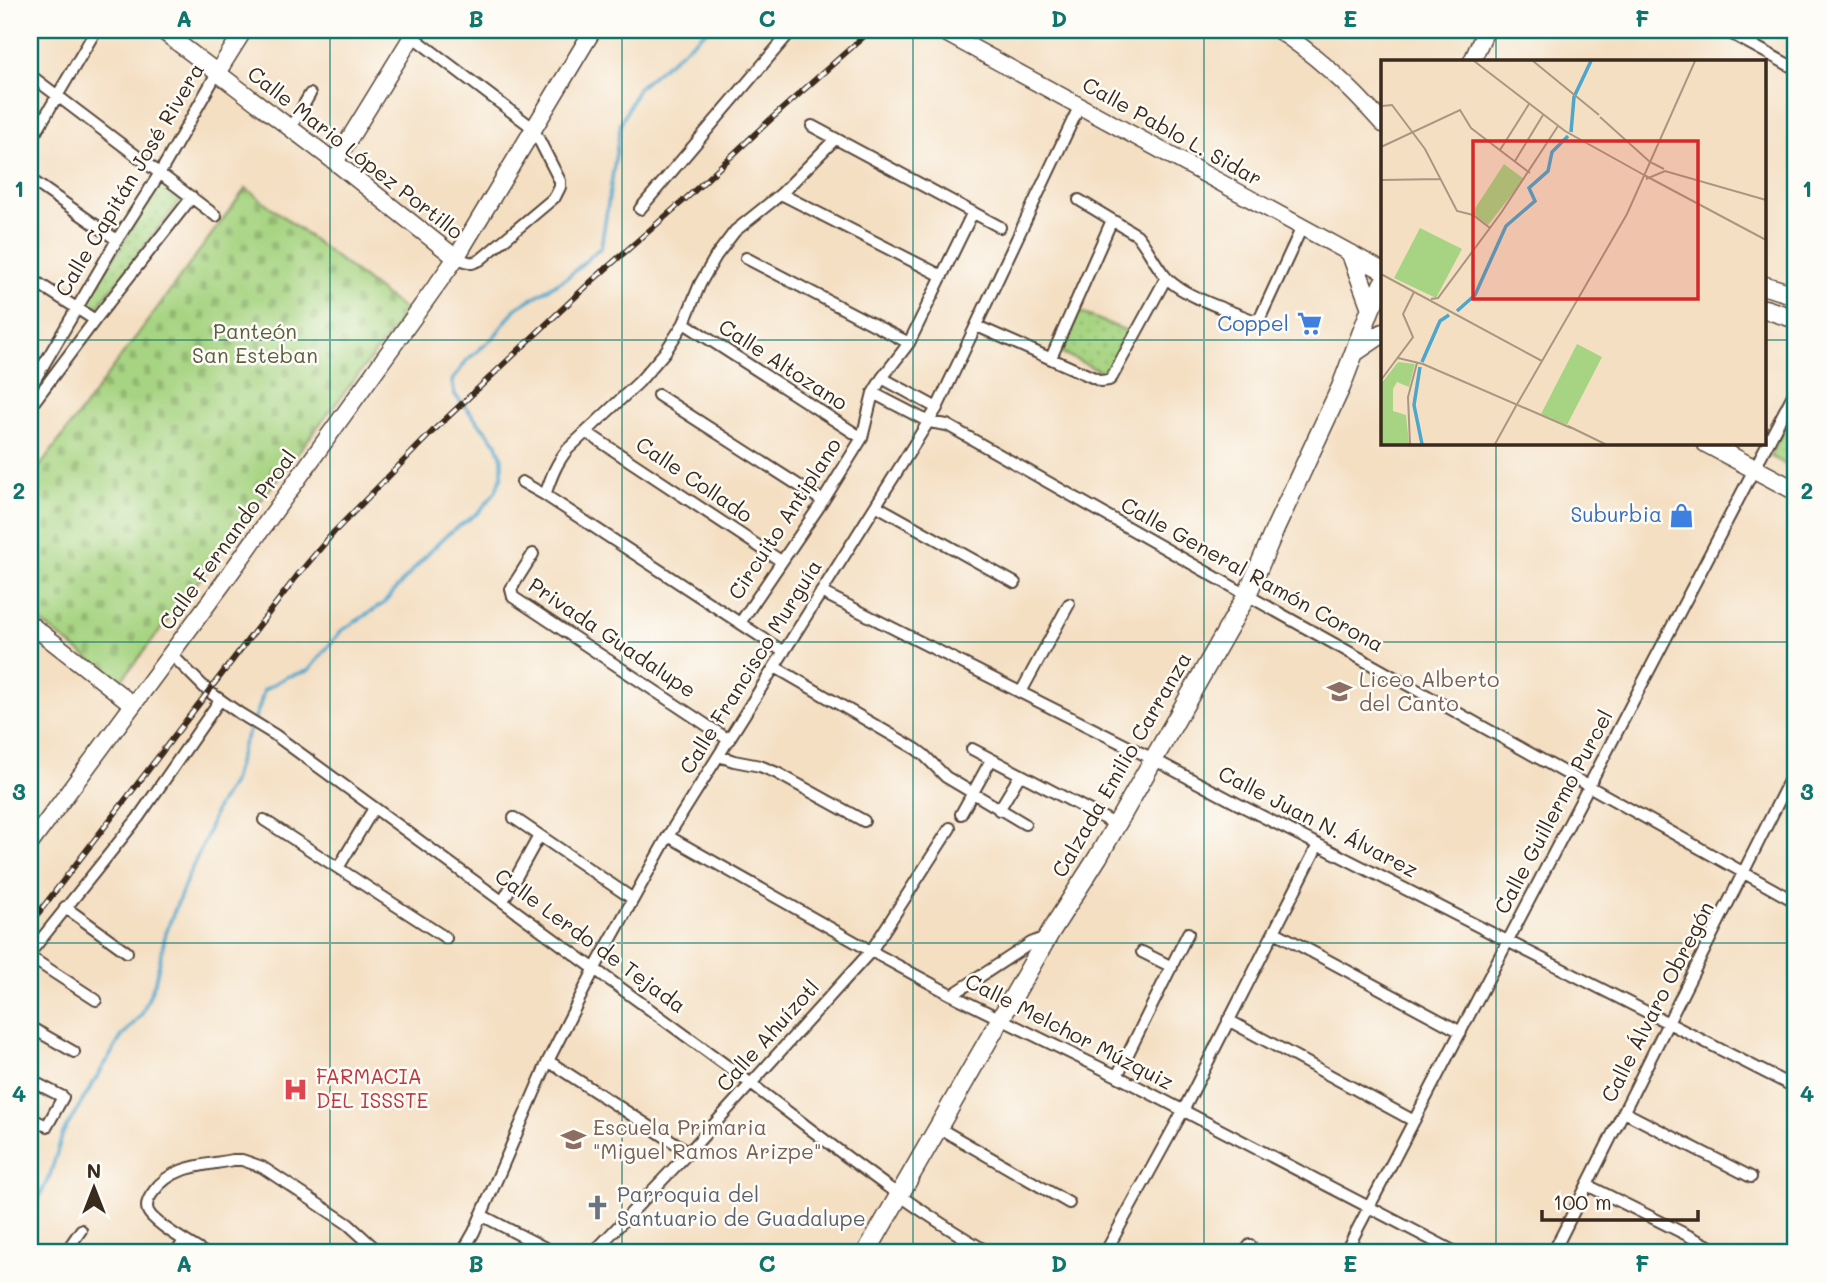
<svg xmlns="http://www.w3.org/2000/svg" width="1826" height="1283" viewBox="0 0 1826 1283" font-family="Mali,sans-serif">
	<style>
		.cemetery { fill: url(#cemetery-stones); stroke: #717f50; stroke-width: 2 }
		.park { fill: url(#park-dots); stroke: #717f50; stroke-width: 2 }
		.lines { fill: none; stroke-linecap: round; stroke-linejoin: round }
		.stream { stroke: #4da6cb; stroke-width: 3.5 }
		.street-casing { stroke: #574537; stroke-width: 14 }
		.secondary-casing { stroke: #574537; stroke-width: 19 }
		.primary-casing { stroke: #574537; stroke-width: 21 }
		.street { stroke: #fff; stroke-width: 10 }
		.secondary { stroke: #fff; stroke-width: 16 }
		.primary { stroke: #fff; stroke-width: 18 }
		.rail-casing { stroke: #3b2a1e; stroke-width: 6 }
		.rail { stroke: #fdfcf7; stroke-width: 3.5; stroke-dasharray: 10; stroke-linecap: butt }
		.grid { fill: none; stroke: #0f766e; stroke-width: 2; stroke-opacity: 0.55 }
		.labels { text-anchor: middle; stroke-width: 5; stroke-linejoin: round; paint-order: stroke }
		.street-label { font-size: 21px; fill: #3b2a1e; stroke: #fdfcf7 }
		.shop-label { font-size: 21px; fill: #366cbe; stroke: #fdfcf7; text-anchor: end }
		.park-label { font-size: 21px; fill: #5b5d3c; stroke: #fdfcf7 }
		.education-label { font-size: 21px; fill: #785e54; stroke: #fdfcf7; text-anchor: start }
		.health-label { font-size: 21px; fill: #be3a42; stroke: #fdfcf7; text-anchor: start }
		.worship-label { font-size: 21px; fill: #5b616d; stroke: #fdfcf7; text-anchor: start }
		.inset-river { fill: none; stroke: #4da6cb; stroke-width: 3.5 }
		.inset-road { fill: none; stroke: #aa9781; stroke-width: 2 }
		.view { fill: #d62828; fill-opacity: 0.15; stroke: #d62828; stroke-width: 3.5 }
		.inset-edge { fill: none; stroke: #3b2a1e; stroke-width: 3.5 }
		.neatline { fill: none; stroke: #0f766e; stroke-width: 2.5 }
		.grid-label { font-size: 23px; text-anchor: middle; font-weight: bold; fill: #0f766e }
	</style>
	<defs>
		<pattern id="cemetery-stones" width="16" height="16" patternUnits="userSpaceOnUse" patternTransform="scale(1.75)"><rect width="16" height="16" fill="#a7d482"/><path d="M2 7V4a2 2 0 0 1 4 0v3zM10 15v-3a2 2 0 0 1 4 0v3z" fill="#91b670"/></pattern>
		<pattern id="park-dots" width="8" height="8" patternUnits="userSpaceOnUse" patternTransform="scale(1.75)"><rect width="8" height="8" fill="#a7d482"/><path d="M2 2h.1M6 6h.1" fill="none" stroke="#91b670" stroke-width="1.8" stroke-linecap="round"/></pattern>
	</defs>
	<rect width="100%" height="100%" fill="#fdfcf7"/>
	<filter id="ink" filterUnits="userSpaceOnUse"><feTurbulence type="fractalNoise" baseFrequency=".0143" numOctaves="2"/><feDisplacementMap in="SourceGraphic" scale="14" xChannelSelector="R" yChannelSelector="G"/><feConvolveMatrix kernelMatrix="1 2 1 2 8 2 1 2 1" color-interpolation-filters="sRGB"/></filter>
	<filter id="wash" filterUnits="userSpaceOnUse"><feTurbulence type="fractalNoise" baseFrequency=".00686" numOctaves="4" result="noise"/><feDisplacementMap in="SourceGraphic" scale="28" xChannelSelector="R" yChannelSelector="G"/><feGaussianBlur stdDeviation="1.57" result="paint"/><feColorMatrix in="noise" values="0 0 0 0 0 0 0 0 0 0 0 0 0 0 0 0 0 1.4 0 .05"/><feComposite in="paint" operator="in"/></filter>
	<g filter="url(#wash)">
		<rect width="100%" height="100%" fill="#f4dfc3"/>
		<path class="cemetery" d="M246 188 407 312 120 682 30 614V480Z"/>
		<path class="park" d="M161 181 182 198 95 310 87 301Z
			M1079 312 1130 332 1110 376 1062 353Z
			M1796 405V470L1770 456Z"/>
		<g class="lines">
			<path class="stream" d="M30 1217 50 1175 63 1133 122 1036 142 1014 155 982 166 932 189 874 205 840 216 809 233 781 243 745 259 708 264 690 286 677 308 671 341 631 383 604 430 551 448 534 479 512 496 491 502 475V459L497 444 455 395 452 381 467 360 494 337 515 309 569 276 601 247 621 123 638 88 707 30"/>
		</g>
	</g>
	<g filter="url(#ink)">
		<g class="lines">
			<defs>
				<path id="street" d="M404 30 533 128 560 181V187L555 197 480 260 472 263 456 258
					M1725 30 1796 69
					M30 75 216 216
					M812 126 1000 227
					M291 127 310 94
					M30 142 96 30
					M30 179 117 240
					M781 194 942 276
					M1079 200 1137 235C1148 248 1154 263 1165 276 1180 295 1230 311 1253 320L1260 318 1302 227
					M640 209 792 30
					M746 258 909 343
					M30 278 95 320
					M684 323 862 438
					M977 326 1101 381 1109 380 1112 377 1166 278
					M1051 358 1112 220
					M882 378 937 408
					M30 388 117 240 160 173 217 73
					M873 393 929 422 947 425 1247 595 1796 902
					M658 395 823 501
					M30 407 95 320 192 197
					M586 432 781 561
					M522 482 545 495 784 652
					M545 495C551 478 556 463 568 449L639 382 665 352 684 323 700 284 716 256 735 231 781 194 835 139
					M877 506 1015 583
					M533 554 511 589 513 597 729 740
					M821 592 1153 759 1238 804 1796 1088
					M740 623 823 501 862 438 873 393 882 378 909 343 973 212
					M171 654 208 691 239 713 275 735C425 845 575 953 723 1063 810 1127 896 1200 990 1253
					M775 667 916 749 924 755 946 777 1025 824
					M1021 692 1069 604
					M972 749 1115 824
					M719 756 734 761 760 766 777 773 864 821
					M999 810 1020 775
					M961 814 991 760
					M514 818 633 899
					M264 820 446 938
					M668 836 871 951 952 995 1117 1076 1457 1253
					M338 868 374 808
					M503 901 539 836
					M65 907 127 952
					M1275 932 1461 1032
					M1142 952 1172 967
					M30 953 138 818 220 700
					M30 957 96 1000
					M952 995 1031 943 1046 937
					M1228 1020 1414 1121
					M30 1027 74 1052
					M548 1061 689 1152
					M1117 1076 1188 933
					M30 1080 63 1097 47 1126 30 1118
					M1624 1112 1751 1177
					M939 1128 1069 1203
					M1587 1185 1723 1253
					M481 1215 555 1253
					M65 1253 81 1230
					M176 1253 184 1241
					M205 1253C193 1246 152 1222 148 1211 145 1204 150 1196 154 1191 173 1165 203 1166 233 1160H242L262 1167 348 1224 380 1253
					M462 1253 474 1232 548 1061 595 968 668 836 937 408 1080 105
					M593 1253 689 1152 871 951 950 828
					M1105 1253 1183 1111 1318 845
					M1244 1253 1250 1245
					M1345 1253 1796 389
					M1553 1253 1796 767"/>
				<path id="secondary" d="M161 30 335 162 456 258
					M940 30 1383 271
					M1278 30C1318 56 1352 89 1383 124
					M1472 61 1486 30
					M217 73 244 30
					M335 162 416 30
					M30 624 132 704
					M30 844 224 582 456 258 593 30"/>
				<path id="primary" d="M1351 254 1371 308
					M1765 286 1796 295
					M1765 309 1796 319
					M1355 352 1383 333
					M1706 443 1796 491
					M866 1253 1051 931 1098 857 1247 595 1275 529 1341 387 1371 308 1383 283"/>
			</defs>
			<use href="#street" class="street-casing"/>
			<use href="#secondary" class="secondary-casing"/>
			<use href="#primary" class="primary-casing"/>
			<use href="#street" class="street"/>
			<use href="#secondary" class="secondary"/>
			<use href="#primary" class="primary"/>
			<defs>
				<path id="rail" d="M30 924 297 576 334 532 433 431 593 280 691 194 771 119 871 30"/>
			</defs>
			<use href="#rail" class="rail-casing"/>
			<use href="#rail" class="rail"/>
		</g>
	</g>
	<path class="grid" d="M330 30V1253M622 30V1253M913 30V1253M1204 30V1253M1496 30V61M30 340H1383M1765 340H1796M1496 443V1253M30 642H1796M30 943H1796"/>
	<defs>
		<symbol id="supermarket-bare" viewBox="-9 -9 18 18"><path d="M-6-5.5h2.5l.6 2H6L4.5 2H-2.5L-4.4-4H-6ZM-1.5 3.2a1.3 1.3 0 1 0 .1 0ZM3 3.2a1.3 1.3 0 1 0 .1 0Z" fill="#3f7fe0" stroke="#fdfcf7" stroke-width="2.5" paint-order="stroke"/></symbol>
		<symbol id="shop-bare" viewBox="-9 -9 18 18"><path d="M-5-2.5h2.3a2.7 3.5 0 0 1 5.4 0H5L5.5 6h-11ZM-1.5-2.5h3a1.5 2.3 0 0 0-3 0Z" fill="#3f7fe0" stroke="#fdfcf7" stroke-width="2.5" paint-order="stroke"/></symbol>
		<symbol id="school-bare" viewBox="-9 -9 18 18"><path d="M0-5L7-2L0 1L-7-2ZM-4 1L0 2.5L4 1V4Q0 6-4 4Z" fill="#8d6e63" stroke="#fdfcf7" stroke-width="2.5" paint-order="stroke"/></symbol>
		<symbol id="hospital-bare" viewBox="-9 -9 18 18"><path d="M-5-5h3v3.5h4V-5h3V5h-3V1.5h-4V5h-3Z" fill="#e0444e" stroke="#fdfcf7" stroke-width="2.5" paint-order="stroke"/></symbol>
		<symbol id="church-bare" viewBox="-9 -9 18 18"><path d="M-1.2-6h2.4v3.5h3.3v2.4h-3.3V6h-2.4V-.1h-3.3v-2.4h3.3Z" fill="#6b7280" stroke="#fdfcf7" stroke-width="2.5" paint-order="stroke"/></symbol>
	</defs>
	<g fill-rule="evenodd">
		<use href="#supermarket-bare" x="1292" y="306" width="35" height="35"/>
		<use href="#shop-bare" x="1664" y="498" width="35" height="35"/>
		<use href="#school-bare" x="1322" y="674" width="35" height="35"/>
		<use href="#hospital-bare" x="278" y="1072" width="35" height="35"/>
		<use href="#school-bare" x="556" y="1122" width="35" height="35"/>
		<use href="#church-bare" x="580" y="1190" width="35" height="35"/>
	</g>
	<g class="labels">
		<g class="street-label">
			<text transform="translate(1172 132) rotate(29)" y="7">Calle Pablo L. Sidar</text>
			<text transform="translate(355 153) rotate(38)" y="7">Calle Mario López Portillo</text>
			<text transform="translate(130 180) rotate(-59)" y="7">Calle Capitán José Rivera</text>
			<text transform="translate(783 365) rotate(33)" y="7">Calle Altozano</text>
			<text transform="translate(694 480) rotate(34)" y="7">Calle Collado</text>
			<text transform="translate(785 519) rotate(-57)" y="7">Circuito Antiplano</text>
			<text transform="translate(228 540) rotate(-54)" y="7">Calle Fernando Proal</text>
			<text transform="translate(1252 575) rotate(29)" y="7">Calle General Ramón Corona</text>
			<text transform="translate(612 638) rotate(34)" y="7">Privada Guadalupe</text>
			<text transform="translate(751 667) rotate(-58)" y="7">Calle Francisco Murguía</text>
			<text transform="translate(1122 765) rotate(-60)" y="7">Calzada Emilio Carranza</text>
			<text transform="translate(1554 812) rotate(-62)" y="7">Calle Guillermo Purcel</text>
			<text transform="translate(1318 822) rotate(27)" y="7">Calle Juan N. Álvarez</text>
			<text transform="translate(590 941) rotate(36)" y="7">Calle Lerdo de Tejada</text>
			<text transform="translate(1658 1002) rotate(-63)" y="7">Calle Álvaro Obregón</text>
			<text transform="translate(1069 1032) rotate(27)" y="7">Calle Melchor Múzquiz</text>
			<text transform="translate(768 1036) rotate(-48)" y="7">Calle Ahuízotl</text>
		</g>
		<g class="shop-label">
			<text x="1289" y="331">Coppel</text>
			<text x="1662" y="522">Suburbia</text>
		</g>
		<g class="park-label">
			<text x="255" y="339">Panteón<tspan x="255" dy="24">San Esteban</tspan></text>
		</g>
		<g class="education-label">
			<text x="1359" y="687">Liceo Alberto<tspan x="1359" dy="24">del Canto</tspan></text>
			<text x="593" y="1135">Escuela Primaria<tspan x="593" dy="24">"Miguel Ramos Arizpe"</tspan></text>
		</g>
		<g class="health-label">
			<text x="316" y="1084">FARMACIA<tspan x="316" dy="24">DEL ISSSTE</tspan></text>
		</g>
		<g class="worship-label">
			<text x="617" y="1202">Parroquia del<tspan x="617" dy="24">Santuario de Guadalupe</tspan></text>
		</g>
	</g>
	<g transform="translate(1381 60)">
		<rect width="385" height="385" fill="#f4dfc3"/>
		<path d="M123 104 143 119 107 165 91 153ZM39 168 81 189 55 238 13 218Z" fill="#a7d482"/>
		<path d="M196 284 221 297 186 365 160 354ZM17 302 34 304 28 327 16 322 12 329V351L25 355 28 384H0V324Z" fill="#a7d482"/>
		<path class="inset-river" d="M190 72 193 37 210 1M76 251 94 235 125 166 154 141 148 128 167 111 171 92 187 76M41 302 59 261 68 255M39 307 33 345 41 384"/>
		<path class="inset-road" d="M93 1 184 71 263 115M152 1 218 55M1 46 11 45 44 89 76 151 92 155 109 168M219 57 269 102 283 109M0 87 79 50 90 68 149 113M119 90 148 44M134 101 162 55M263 115 385 180M265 119 284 111 385 140M0 120 60 119M0 214 161 301M50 239 57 238 120 153 177 66M17 298 42 304 190 368M0 320 32 277 22 254 33 232M135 346 246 154 314 1M187 366 224 384M29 384 27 337 36 303M114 384 135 346"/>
		<path class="view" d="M92 81H317V239H92Z"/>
		<rect width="385" height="385" class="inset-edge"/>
	</g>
	<rect width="1826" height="1283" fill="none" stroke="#fdfcf7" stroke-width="77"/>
	<g transform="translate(94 1188)" stroke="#fdfcf7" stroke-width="5" paint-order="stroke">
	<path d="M0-5L12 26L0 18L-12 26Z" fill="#3b2a1e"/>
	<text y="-10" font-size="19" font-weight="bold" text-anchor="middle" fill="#3b2a1e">N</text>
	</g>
	<path d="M1542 1210v10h156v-10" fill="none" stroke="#3b2a1e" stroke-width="3.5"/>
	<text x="1553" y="1210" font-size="21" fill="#3b2a1e" stroke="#fdfcf7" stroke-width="5" paint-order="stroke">100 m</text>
	<rect x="38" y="38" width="1749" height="1206" class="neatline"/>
	<g class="grid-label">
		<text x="184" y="27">A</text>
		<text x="476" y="27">B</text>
		<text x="767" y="27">C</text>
		<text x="1059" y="27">D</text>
		<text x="1350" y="27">E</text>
		<text x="1642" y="27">F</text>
		<text x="19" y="197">1</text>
		<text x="1807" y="197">1</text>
		<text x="19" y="499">2</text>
		<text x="1807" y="499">2</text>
		<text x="19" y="800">3</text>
		<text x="1807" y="800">3</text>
		<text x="19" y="1102">4</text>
		<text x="1807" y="1102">4</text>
		<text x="184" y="1272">A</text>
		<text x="476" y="1272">B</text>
		<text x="767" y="1272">C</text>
		<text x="1059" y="1272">D</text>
		<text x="1350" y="1272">E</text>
		<text x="1642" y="1272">F</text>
	</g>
</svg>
